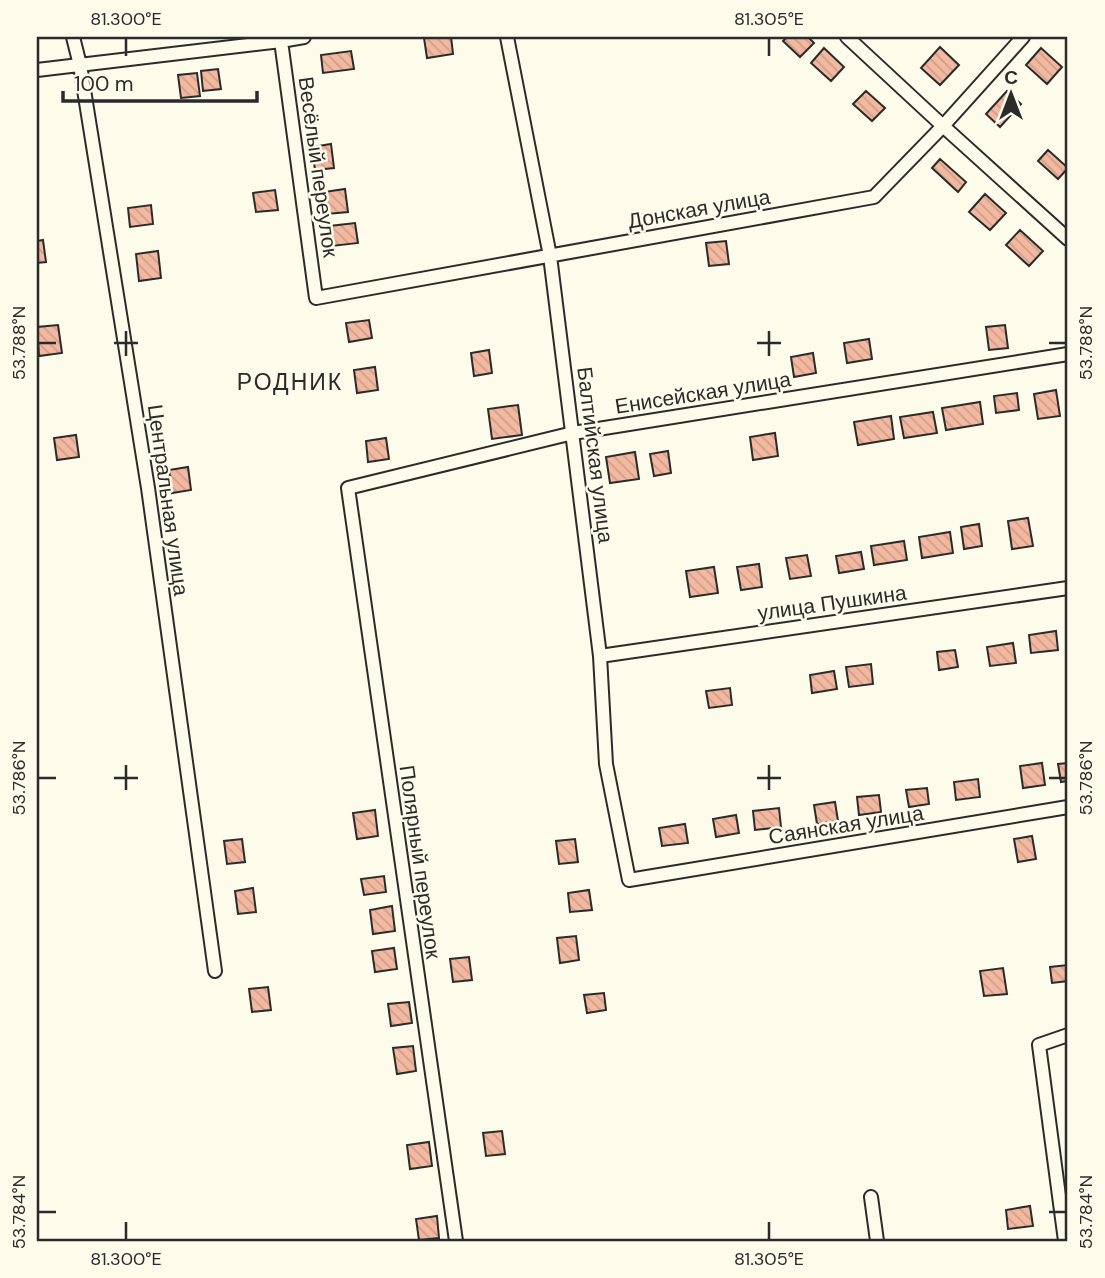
<svg xmlns="http://www.w3.org/2000/svg" width="1105" height="1278" viewBox="0 0 1105 1278" font-family="'DM Sans',sans-serif">
	<style>
		.building { fill: url(#building-back-hatch); stroke: #2b2b2b; stroke-width: 2 }
		.lines { fill: none; stroke-linecap: round; stroke-linejoin: round }
		.street-casing { stroke: #2b2b2b; stroke-width: 16 }
		.street { stroke: #fdfbea; stroke-width: 12 }
		.ticks { fill: none; stroke: #2b2b2b; stroke-width: 2.5 }
		.labels { text-anchor: middle; stroke-width: 5; stroke-linejoin: round; paint-order: stroke }
		.street-label { font-size: 21px; fill: #2b2b2b; stroke: #fdfbea }
		.neighbourhood-label { font-size: 23px; letter-spacing: 2px; fill: #2b2b2b; stroke: #fdfbea }
		.neatline { fill: none; stroke: #2b2b2b; stroke-width: 2.5 }
		.ticks-label { font-size: 18px; text-anchor: middle; fill: #2b2b2b }
	</style>
	<defs>
		<pattern id="building-back-hatch" width="6" height="6" patternUnits="userSpaceOnUse" patternTransform="scale(1.75)"><rect width="6" height="6" fill="#f2b8a0"/><path d="M-1 5l2 2M0 0l6 6M5-1l2 2" fill="none" stroke="#d09e8a"/></pattern>
	</defs>
	<rect width="100%" height="100%" fill="#fdfbea"/>
	<path class="building" d="M435 37H451L453 54 427 58 424 38Z
		M787 37H808L814 43 800 57 783 41Z
		M940 47 959 65 940 85 921 68Z
		M824 48 844 67 831 81 811 63Z
		M1041 48 1062 67 1047 84 1026 65Z
		M351 51 354 69 323 73 321 55Z
		M218 69 221 89 203 91 201 71Z
		M197 73 200 96 181 98 178 75Z
		M866 91 885 108 872 121 853 104Z
		M1007 91 1021 104 1000 127 986 114Z
		M331 144 334 168 315 170 312 147Z
		M1048 150 1068 168 1058 179 1038 161Z
		M940 159 966 182 958 192 932 168Z
		M345 189 348 212 327 214 324 192Z
		M275 190 278 210 256 212 253 193Z
		M985 194 1006 213 990 230 969 212Z
		M151 205 153 224 130 227 128 208Z
		M355 223 358 243 332 246 330 226Z
		M1020 230 1043 251 1029 266 1006 245Z
		M43 240 46 262 37 263V241Z
		M726 241 729 264 709 266 706 243Z
		M158 251 161 278 139 281 136 254Z
		M369 320 372 338 349 342 346 323Z
		M58 325 62 353 39 356 37 327Z
		M1005 325 1008 348 989 350 986 327Z
		M869 339 872 359 847 363 844 343Z
		M489 350 492 373 474 376 471 353Z
		M813 353 816 373 794 377 791 357Z
		M375 367 378 390 357 393 354 370Z
		M1056 390 1060 416 1038 419 1034 394Z
		M1017 393 1019 410 996 413 994 396Z
		M980 402 983 424 946 430 942 408Z
		M518 405 522 435 492 439 488 409Z
		M933 412 937 433 904 438 900 417Z
		M891 416 894 439 858 445 854 422Z
		M775 433 778 456 753 460 750 437Z
		M76 435 79 457 57 460 54 438Z
		M386 438 389 459 368 462 366 441Z
		M668 451 671 473 654 476 650 454Z
		M635 452 639 479 610 483 606 457Z
		M188 467 191 490 172 493 169 470Z
		M1028 518 1033 546 1012 549 1008 521Z
		M979 524 982 546 964 549 961 527Z
		M950 532 953 553 922 558 919 537Z
		M904 541 907 560 874 565 871 546Z
		M861 552 864 569 839 573 836 556Z
		M807 555 811 576 790 579 786 558Z
		M759 564 762 587 741 590 737 567Z
		M714 567 718 593 690 597 686 571Z
		M1056 631 1058 650 1031 653 1029 635Z
		M1013 643 1016 663 990 666 987 647Z
		M955 650 958 667 939 670 937 652Z
		M871 664 873 684 849 687 846 667Z
		M834 671 837 689 812 693 810 675Z
		M730 688 732 705 709 708 706 691Z
		M1042 763 1045 785 1023 788 1020 766Z
		M1068 763V781L1061 782 1058 764Z
		M978 779 980 797 956 800 954 782Z
		M927 788 929 804 909 807 906 790Z
		M879 795 881 812 859 815 857 797Z
		M835 802 838 821 817 824 814 805Z
		M779 808 781 827 755 830 753 811Z
		M375 810 378 836 357 839 353 813Z
		M736 815 739 833 716 837 713 819Z
		M685 824 688 843 662 846 659 828Z
		M1032 836 1036 859 1018 862 1014 839Z
		M242 839 245 862 227 864 224 841Z
		M575 839 578 862 559 864 556 841Z
		M384 876 386 892 364 895 361 879Z
		M253 888 256 912 238 914 235 891Z
		M589 890 592 910 570 912 568 893Z
		M392 906 395 931 373 934 370 910Z
		M576 936 579 960 560 963 557 938Z
		M394 948 397 969 375 972 372 951Z
		M469 957 472 980 453 982 450 959Z
		M1068 965V981L1052 983 1050 967Z
		M1003 968 1007 994 984 996 980 971Z
		M268 987 271 1010 252 1012 249 989Z
		M604 993 606 1010 587 1013 584 995Z
		M409 1002 412 1023 391 1026 388 1004Z
		M413 1046 416 1071 397 1074 393 1048Z
		M502 1131 505 1154 486 1156 483 1133Z
		M429 1142 432 1166 410 1169 407 1145Z
		M1030 1206 1033 1226 1008 1229 1006 1210Z
		M437 1216 439 1238 419 1240 416 1219Z"/>
	<g class="lines">
		<defs>
			<path id="street" d="M73 37 80 65 148 488 215 971
				M507 37 550 256 600 656 606 764 629 880 1068 807
				M847 37 943 126 1068 239
				M281 41 316 298 874 197 943 126 1023 37
				M37 70 281 41 304 37
				M600 656 1068 588
				M871 1197 877 1241
				M456 1241 348 488 573 433 1068 354
				M1065 1241 1039 1045 1068 1035"/>
		</defs>
		<use href="#street" class="street-casing"/>
		<use href="#street" class="street"/>
	</g>
	<path class="ticks" d="M126 38V56M769 38V56M126 331V356M769 331V356M38 343H56M114 343H138M757 343H781M1049 343H1066M126 765V790M769 765V790M38 778H56M114 778H138M757 778H781M1049 778H1066M38 1212H56M1049 1212H1066M126 1222V1240M769 1222V1240"/>
	<g class="labels">
		<g class="street-label">
			<text transform="translate(318 167) rotate(82)" y="7">Весёлый переулок</text>
			<text transform="translate(699 209) rotate(-10)" y="7">Донская улица</text>
			<text transform="translate(703 393) rotate(-9)" y="7">Енисейская улица</text>
			<text transform="translate(595 455) rotate(83)" y="7">Балтийская улица</text>
			<text transform="translate(168 500) rotate(82)" y="7">Центральная улица</text>
			<text transform="translate(832 603) rotate(-8)" y="7">улица Пушкина</text>
			<text transform="translate(846 825) rotate(-9)" y="7">Саянская улица</text>
			<text transform="translate(420 862) rotate(82)" y="7">Полярный переулок</text>
		</g>
		<g class="neighbourhood-label">
			<text x="290" y="390">РОДНИК</text>
		</g>
	</g>
	<rect width="1105" height="1278" fill="none" stroke="#fdfbea" stroke-width="77"/>
	<g transform="translate(1011 94)" stroke="#fdfbea" stroke-width="5" paint-order="stroke">
	<path d="M0-5L12 26L0 18L-12 26Z" fill="#2b2b2b"/>
	<text y="-10" font-size="19" font-weight="bold" text-anchor="middle" fill="#2b2b2b">С</text>
	</g>
	<path d="M63 91v10h194v-10" fill="none" stroke="#2b2b2b" stroke-width="3.5"/>
	<text x="74" y="91" font-size="21" fill="#2b2b2b" stroke="#fdfbea" stroke-width="5" paint-order="stroke">100 m</text>
	<rect x="38" y="38" width="1028" height="1202" class="neatline"/>
	<g class="ticks-label">
		<text x="126" y="25">81.300°E</text>
		<text x="769" y="25">81.305°E</text>
		<text transform="translate(19 343) rotate(-90)" y="6">53.788°N</text>
		<text transform="translate(1086 343) rotate(-90)" y="6">53.788°N</text>
		<text transform="translate(19 778) rotate(-90)" y="6">53.786°N</text>
		<text transform="translate(1086 778) rotate(-90)" y="6">53.786°N</text>
		<text transform="translate(19 1212) rotate(-90)" y="6">53.784°N</text>
		<text transform="translate(1086 1212) rotate(-90)" y="6">53.784°N</text>
		<text x="126" y="1265">81.300°E</text>
		<text x="769" y="1265">81.305°E</text>
	</g>
</svg>
